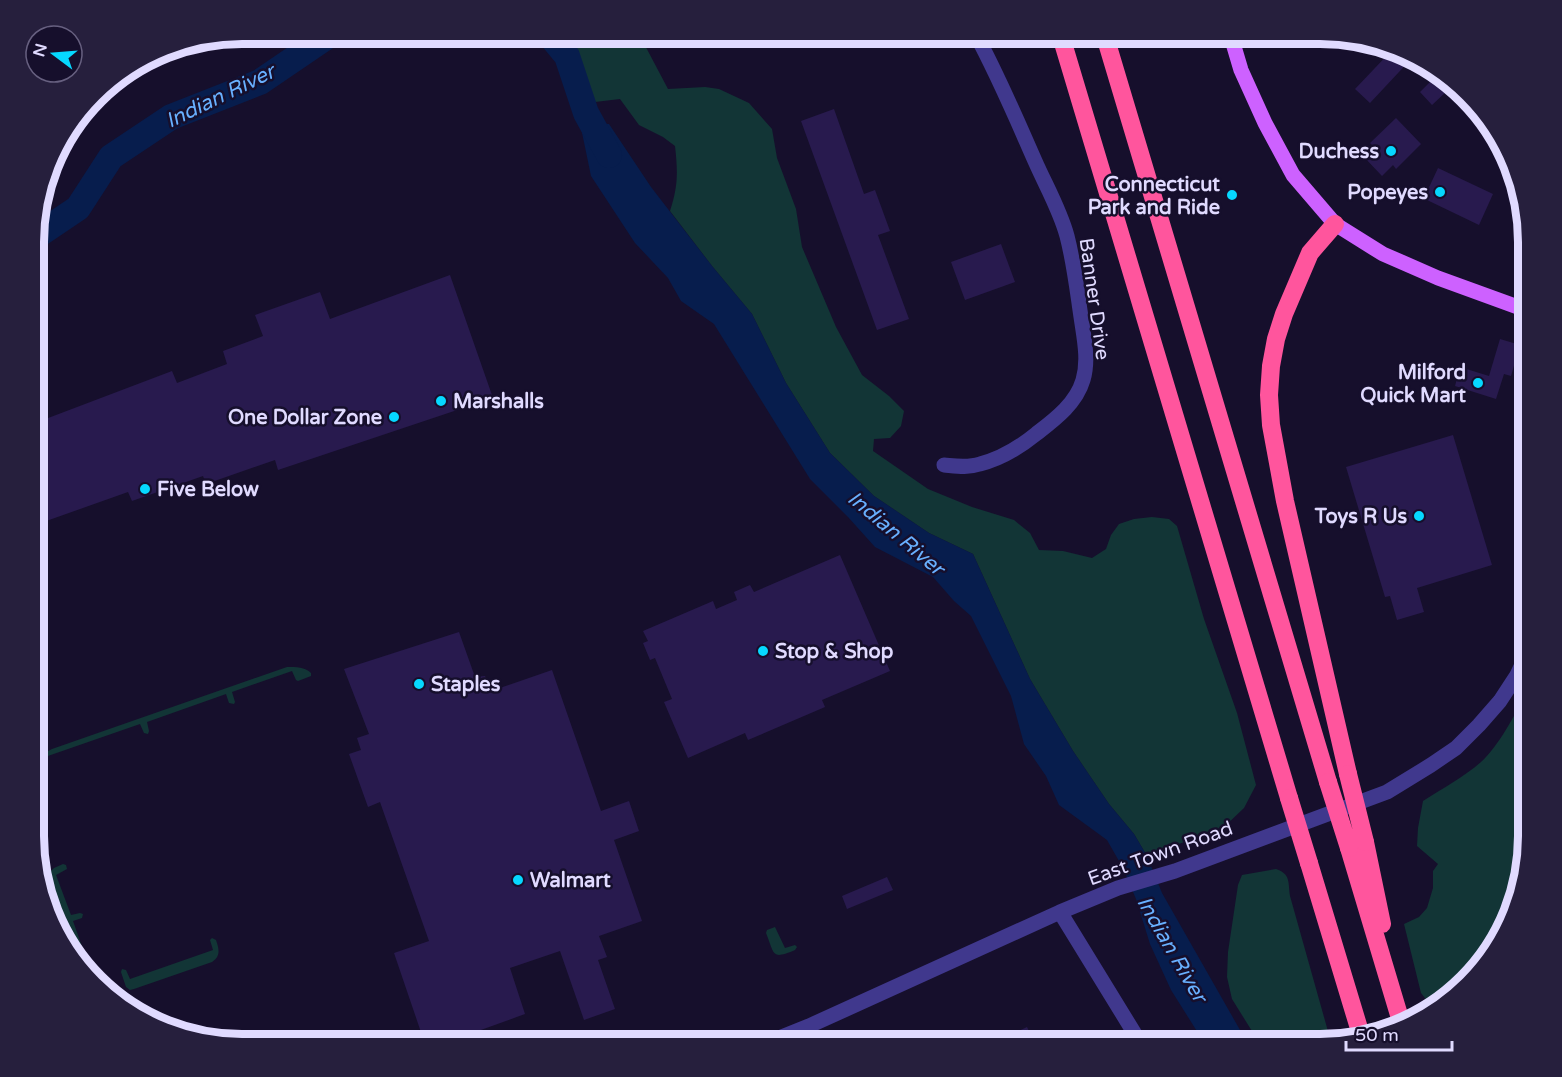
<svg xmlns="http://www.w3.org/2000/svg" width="1562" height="1077" viewBox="0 0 1562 1077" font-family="'Varela Round',sans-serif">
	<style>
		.green { fill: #123536 }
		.water { fill: #071d4d }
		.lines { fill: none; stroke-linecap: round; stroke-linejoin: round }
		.river { stroke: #071d4d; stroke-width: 26 }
		.building { fill: #281a4e }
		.minor { stroke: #40388d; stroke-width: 15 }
		.major { stroke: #cd61ff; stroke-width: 15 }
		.highway { stroke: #ff559d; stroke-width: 18 }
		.highway-bridge { stroke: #ff559d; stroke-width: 18 }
		.poi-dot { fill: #06d8ff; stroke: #160f2c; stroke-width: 2 }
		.labels { text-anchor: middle; stroke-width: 5; stroke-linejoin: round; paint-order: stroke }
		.poi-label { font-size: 20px; font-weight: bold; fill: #e0daff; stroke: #160f2c; text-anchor: end }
		.street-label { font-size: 20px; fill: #e0daff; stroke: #160f2c }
		.water-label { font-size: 21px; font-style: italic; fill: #68b0ff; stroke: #160f2c }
		.rim { fill: none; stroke: #e0daff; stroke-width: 8 }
	</style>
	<rect width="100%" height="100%" fill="#160f2c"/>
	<path class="green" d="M550 33H635L640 36 668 89 705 87 719 89 749 103 772 129 777 158 796 209 802 247 836 327 862 375 889 396 904 411 901 426 890 438 874 439 873 451 928 489 972 507 1014 520 1030 533 1039 550 1063 551 1092 558 1106 549 1111 535 1119 524 1134 519 1152 517 1169 519 1177 526 1204 619 1237 713 1256 785 1244 808 1224 827 1147 856 1134 834 1109 804 1073 751 1030 679 973 554 929 533 874 496 830 453 786 383 752 314 712 266 670 211C678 186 678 173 675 146L663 137 639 125 620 99 595 102 575 99 560 68 558 53Z
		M287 667C296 667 305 667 311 673V676L298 681 296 680 292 671 232 692 235 702 234 704 229 703 226 694 147 722 149 731 148 734 144 733 140 724 45 757 48 769 38 775 35 781V760L42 754 52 749Z
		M1529 687V849L1518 903 1486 962 1432 1007 1421 993 1404 924 1419 917 1427 908 1433 888V871L1438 864 1417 846 1418 828 1423 801C1443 788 1464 777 1481 762 1500 745 1518 709 1529 687Z
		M63 864 66 865 67 869 56 875 71 915 80 913 83 914 82 918 73 921 92 975 70 950 47 886 50 872 54 868Z
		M1276 869C1291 874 1288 883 1290 896L1331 1042 1321 1044H1260L1232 999 1227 977 1228 952 1238 885 1242 875Z
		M775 927 785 948 795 945 797 947 795 950C771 960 775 955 766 933L767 930Z
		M212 938 216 940C219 949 221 956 212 962L134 989 130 990 126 987 121 972 122 969 126 970 130 979 213 950 210 940Z"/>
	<path class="water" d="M580 123 609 124 651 187 712 266 752 314 786 383 830 453 874 496 929 533 973 554 1030 679 1073 751 1109 804 1134 834 1147 856 1162 893 1248 1044H1205L1171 990 1150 944 1136 899 1123 868 1107 840 1059 805 1046 776 1024 744 1011 696 971 616 954 601 933 577 875 547 848 517 810 479 714 324 681 301 668 278 635 243 591 176Z"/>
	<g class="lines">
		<path class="river" d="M548 33 567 56 586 113 609 155
			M35 235H38L78 208 111 157 171 117 260 82 332 33"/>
	</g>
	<path class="building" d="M1394 48 1413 57 1370 103 1355 89Z
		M1434 78 1447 91 1432 105 1420 92Z
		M834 109 864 194 875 190 890 231 878 235 909 319 877 330 801 121Z
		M1396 118 1421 144 1396 169 1393 165 1382 176 1363 156 1373 146 1370 143Z
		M1438 168 1493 194 1479 225 1427 200 1428 198 1425 196Z
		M1523 207 1529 228V242L1514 237Z
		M1001 244 1015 282 965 300 951 262Z
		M450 275 493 398 278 470 275 460 206 484 203 476 132 501 128 492 35 525V423L172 371 177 383 227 364 223 351 263 336 255 315 320 292 330 319Z
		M1500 339 1520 345 1511 376 1504 374 1496 399 1455 386 1460 367 1489 376Z
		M1453 435 1492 565 1417 588 1424 612 1397 620 1390 596 1385 597 1346 467Z
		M840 555 890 671 822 700 825 707 748 740 745 733 688 758 664 702 672 699 655 658 650 660 643 643 648 641 643 631 713 601 716 609 737 600 734 592 750 585 754 592Z
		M459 632 475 677 485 676 491 691 552 670 601 811 629 801 639 831 614 840 642 921 599 936 607 957 598 960 615 1009 584 1020 560 951 510 968 525 1014 442 1044H425L394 953 429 941 380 802 368 807 349 754 361 750 357 738 369 734 344 669Z
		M887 877 893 890 847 909 842 896Z
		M1027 1027 1035 1044H991Z"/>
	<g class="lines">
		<path class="minor" d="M944 465C956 466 968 468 980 464 1000 459 1020 447 1036 434 1054 420 1076 404 1083 380 1089 360 1084 338 1081 317 1077 290 1074 263 1067 236 1060 210 1046 186 1035 161 1016 118 998 75 975 33
			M1060 912 1141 1044
			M764 1044 809 1026 1060 912 1118 888 1175 871 1387 792 1431 765 1456 748 1479 725 1500 701 1517 675 1529 650"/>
		<path class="major" d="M1230 33 1241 70 1265 123 1293 175 1335 224 1383 254 1438 278 1529 311"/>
		<path class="highway" d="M1060 33 1289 798
			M1104 33 1328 782
			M1335 224 1310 253 1284 314 1276 339 1271 366 1269 395 1271 425 1285 501 1348 774
			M1365 842 1382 924
			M1349 848 1402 1025
			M1309 863 1361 1035"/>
		<path class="highway-bridge" d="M1348 774 1365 842
			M1328 782 1349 848
			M1289 798 1309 863"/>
	</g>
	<g class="poi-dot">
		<circle cx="1391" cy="151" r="6"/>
		<circle cx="1440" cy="192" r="6"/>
		<circle cx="1232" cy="195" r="6"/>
		<circle cx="1478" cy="383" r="6"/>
		<circle cx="441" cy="401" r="6"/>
		<circle cx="394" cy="417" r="6"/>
		<circle cx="145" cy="489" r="6"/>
		<circle cx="1419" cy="516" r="6"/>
		<circle cx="763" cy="651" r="6"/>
		<circle cx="419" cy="684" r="6"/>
		<circle cx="518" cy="880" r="6"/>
	</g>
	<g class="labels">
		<g class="poi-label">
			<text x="1379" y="158">Duchess</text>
			<text x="1220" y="191">Connecticut<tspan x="1220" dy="23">Park and Ride</tspan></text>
			<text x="1428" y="199">Popeyes</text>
			<text x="1466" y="379">Milford<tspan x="1466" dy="23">Quick Mart</tspan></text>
			<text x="453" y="408" text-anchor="start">Marshalls</text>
			<text x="382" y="424">One Dollar Zone</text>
			<text x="157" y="496" text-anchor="start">Five Below</text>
			<text x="1407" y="523">Toys R Us</text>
			<text x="775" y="658" text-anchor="start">Stop &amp; Shop</text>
			<text x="431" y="691" text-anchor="start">Staples</text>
			<text x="530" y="887" text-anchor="start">Walmart</text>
		</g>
		<g class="street-label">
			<text transform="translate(1095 299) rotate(82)" y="7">Banner Drive</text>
			<text transform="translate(1160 853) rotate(-20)" y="7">East Town Road</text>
		</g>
		<g class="water-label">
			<text transform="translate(220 96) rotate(-26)" y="7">Indian River</text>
			<text transform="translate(896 533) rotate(40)" y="7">Indian River</text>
			<text transform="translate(1172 949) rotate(60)" y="7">Indian River</text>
		</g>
	</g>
	<path d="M0 0H1562V1077H0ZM242 44H1320A198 198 0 0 1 1518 242V836A198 198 0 0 1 1320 1034H242A198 198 0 0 1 44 836V242A198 198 0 0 1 242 44Z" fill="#261f3d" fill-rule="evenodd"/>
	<path class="rim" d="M242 44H1320A198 198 0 0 1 1518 242V836A198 198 0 0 1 1320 1034H242A198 198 0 0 1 44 836V242A198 198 0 0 1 242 44Z"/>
	<g transform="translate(54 54) rotate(286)"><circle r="28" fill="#160f2c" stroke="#676080" stroke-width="1.5"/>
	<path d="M0-4.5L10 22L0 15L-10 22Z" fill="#06d8ff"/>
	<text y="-9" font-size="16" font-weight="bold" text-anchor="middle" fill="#e0daff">N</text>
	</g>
	<path d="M1346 1041v9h106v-9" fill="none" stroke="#e0daff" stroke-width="3"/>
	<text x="1355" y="1041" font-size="18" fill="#e0daff" stroke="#160f2c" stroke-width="4.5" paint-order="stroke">50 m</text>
</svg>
